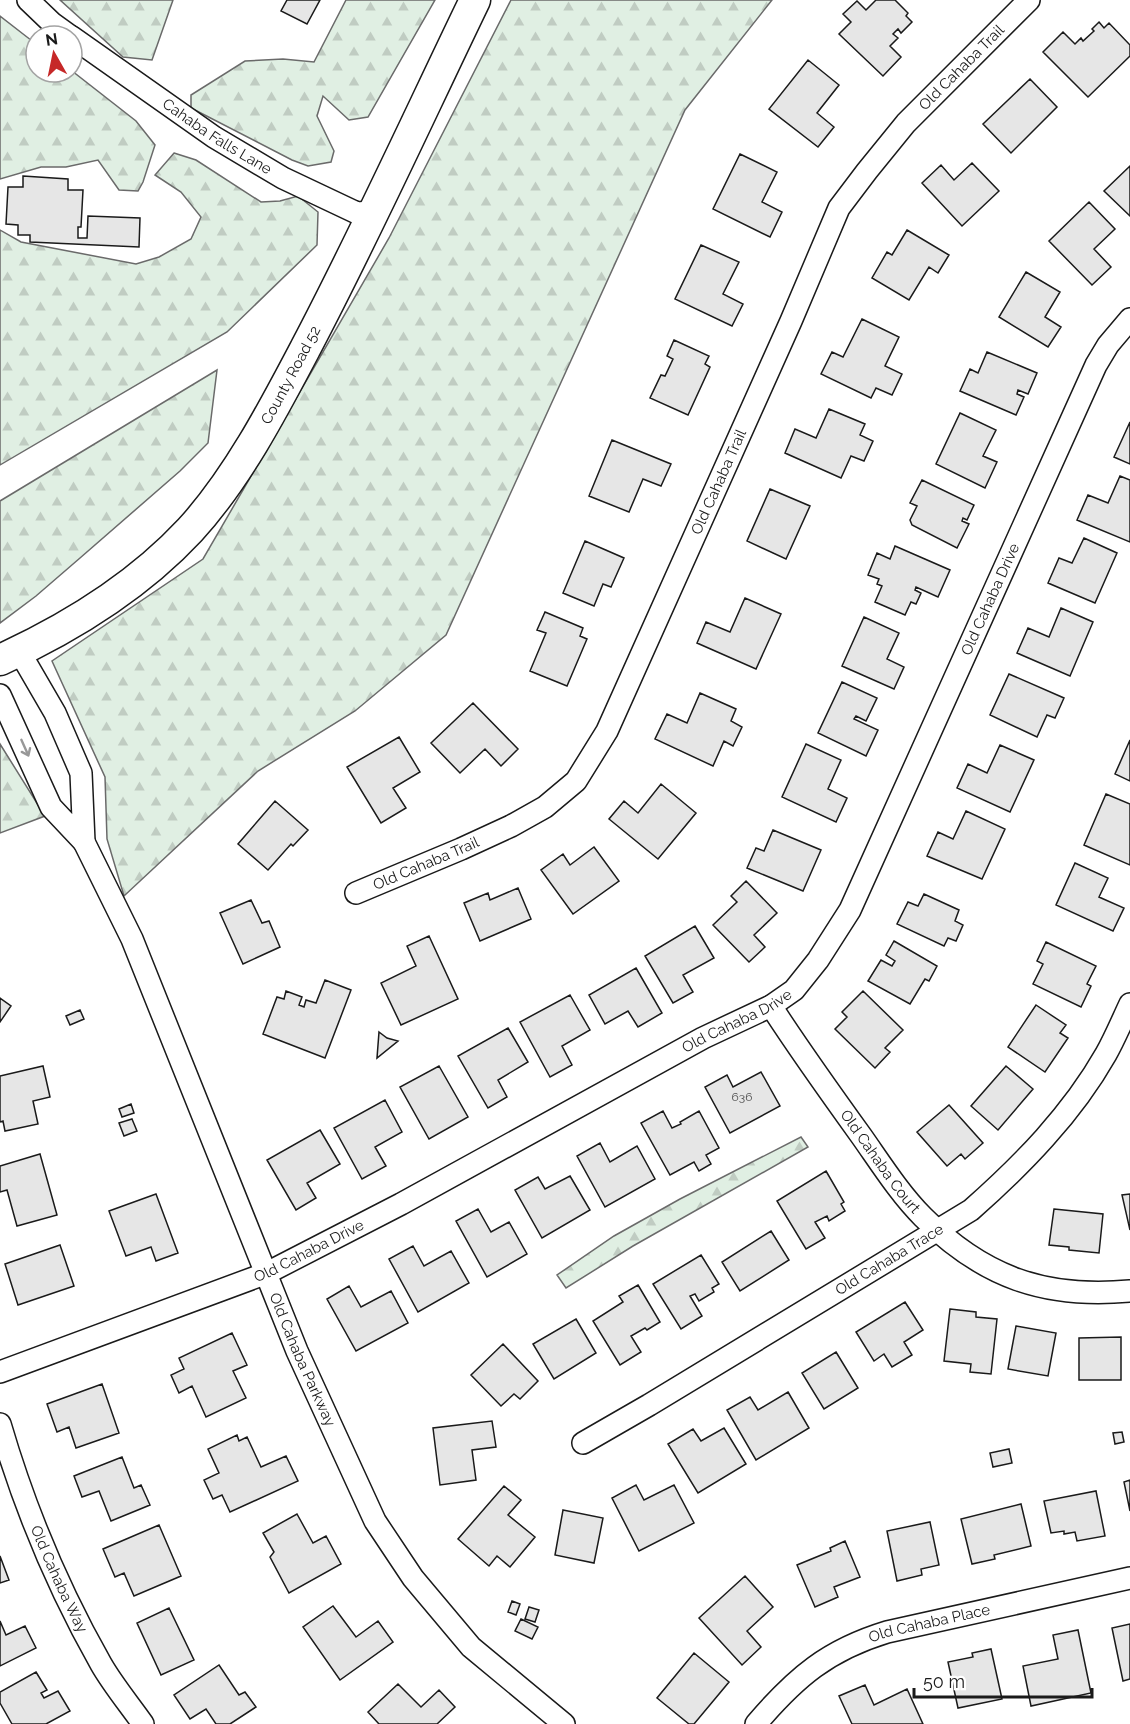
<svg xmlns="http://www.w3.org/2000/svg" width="1130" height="1724" viewBox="0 0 1130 1724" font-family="Raleway,sans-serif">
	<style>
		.forest { fill: url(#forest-firs); stroke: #6a6a6a; stroke-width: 1.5 }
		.building { fill: #e6e6e6; stroke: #1a1a1a; stroke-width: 1.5 }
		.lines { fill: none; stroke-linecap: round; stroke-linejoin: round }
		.minor-casing { stroke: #1a1a1a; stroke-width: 24 }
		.secondary-casing { stroke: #1a1a1a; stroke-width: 33 }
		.minor { stroke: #fff; stroke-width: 21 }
		.secondary { stroke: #fff; stroke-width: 30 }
		.oneway { stroke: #989898 }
		.labels { text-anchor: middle; stroke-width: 4.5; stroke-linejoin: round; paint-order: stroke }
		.number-label { font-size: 12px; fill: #4d4d4d }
		.street-label { font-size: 15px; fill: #1a1a1a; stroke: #fff }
	</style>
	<defs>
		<pattern id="forest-firs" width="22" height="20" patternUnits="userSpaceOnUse" patternTransform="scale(1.5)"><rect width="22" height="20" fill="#e0efe3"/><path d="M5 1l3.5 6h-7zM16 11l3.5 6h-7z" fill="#c0ccc2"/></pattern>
	</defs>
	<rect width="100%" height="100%" fill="#fff"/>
	<path class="forest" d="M60 0H173L152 60 123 57Z
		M346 0H435L368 117 349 120 323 96 317 116 334 151 331 162 308 166 292 160 191 108V95L245 61 283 59 314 62Z
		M511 0H772L685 110 446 635 355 711 258 771 124 896 107 839 105 777 52 661 203 559 389 238Z
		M0 16 36 44V72L72 71 136 121 155 145 143 182 138 191 119 190 98 160 66 167H41L0 179Z
		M174 153 196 160 261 202 280 201 298 196 318 212 317 245 227 332 0 465V230L21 242 136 264 159 257 191 239 201 217 181 192 155 175Z
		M217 370 208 443 180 471 80 558 36 596 0 623V501Z
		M0 744 45 816 0 833Z
		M801 1137 808 1147 633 1246 566 1288 557 1275 614 1236 680 1199Z"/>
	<path class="building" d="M287 0H320L307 24 281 11Z
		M876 0H895L908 13 906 16 912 22 901 33 898 29 893 34 898 38 890 46 901 57 883 76 839 34 851 22 843 14 857 1 866 10Z
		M1099 22 1104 28 1109 23 1130 45V56L1088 97 1043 52 1063 32 1075 44 1081 38 1083 41 1094 31 1092 29Z
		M808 60 839 85 817 113 834 127 818 147 769 109Z
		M1030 79 1057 107 1011 153 983 124Z
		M740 154 777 172 762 202 782 212 770 237 713 209Z
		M972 163 999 191 962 226 922 183 941 165 954 180Z
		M1130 166V216L1104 191Z
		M23 176 68 179V190H83L81 227H78V238H87L88 216 140 218 139 247 30 242V235H18V225L6 224 8 187H23Z
		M1089 202 1115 229 1094 249 1111 267 1092 285 1049 241Z
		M907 230 949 255 938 273 929 267 909 300 872 278 887 252 892 255Z
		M701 245 739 262 723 294 743 304 732 326 675 299Z
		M1026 272 1060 292 1045 317 1061 327 1048 347 999 317Z
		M862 319 899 337 885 366 902 374 892 395 876 388 871 398 821 374 832 352 843 357Z
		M674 340 709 356 705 364 710 367 688 415 650 398 661 375 665 376 673 359 667 356Z
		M987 352 1037 373 1028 394 1018 390 1017 394 1024 397 1016 415 960 391 970 369 978 373Z
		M829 409 865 424 860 435 873 441 864 461 851 456 841 478 785 453 795 429 816 438Z
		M960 413 996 430 983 456 997 462 985 488 936 464Z
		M1130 422V464L1114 457Z
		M612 440 671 464 661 486 643 479 629 512 589 496Z
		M1120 476 1130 480V542L1077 520 1088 495 1108 503Z
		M922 480 974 505 967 520 963 518 962 521 969 524 957 548 912 525 910 520 917 506 910 503Z
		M770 489 810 506 786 559 747 541Z
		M1084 538 1117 553 1095 603 1048 583 1059 558 1072 563Z
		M585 541 624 558 611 587 603 584 594 606 563 593Z
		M895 546 950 570 938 597 916 587 915 590 921 593 916 604 911 602 905 615 875 602 882 586 877 584 879 579 868 575 877 553 890 559Z
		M745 598 781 614 756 669 697 643 706 622 730 632Z
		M1061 608 1093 622 1070 676 1017 653 1028 628 1049 637Z
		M545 612 583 628 580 636 587 639 567 686 530 671 546 633 537 630Z
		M864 617 899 633 887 659 904 667 894 689 842 666Z
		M1009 674 1064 698 1055 718 1047 715 1037 737 990 715Z
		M842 682 877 698 866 721 856 716 854 719 878 730 866 756 818 733Z
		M700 693 736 709 731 721 742 727 733 746 724 741 713 766 655 739 667 714 687 723Z
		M473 703 518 749 501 766 485 749 460 773 431 743Z
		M399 737 420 772 393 788 406 808 381 823 347 767Z
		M1130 740V781L1115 774Z
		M806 744 841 760 828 789 847 798 836 822 782 797Z
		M1000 745 1034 760 1010 812 957 788 968 764 987 773Z
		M661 784 696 813 658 859 609 819 624 801 638 813Z
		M1106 794 1130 804V865L1084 845Z
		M275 801 308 830 293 846 291 844 268 870 238 844Z
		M966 811 1005 829 982 879 927 856 938 832 953 839Z
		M773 830 821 850 803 891 747 868 756 848 764 851Z
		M594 847 619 881 573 914 541 870 563 854 570 865Z
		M1075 863 1108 878 1099 897 1124 908 1113 931 1056 905Z
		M746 881 777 913 754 935 765 947 749 962 713 925 737 902 731 896Z
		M518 888 531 919 480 941 464 903 488 893 490 900Z
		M924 894 959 910 955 921 963 925 956 941 948 938 944 946 897 924 908 902 918 906Z
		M251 900 262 923 269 921 280 947 243 964 220 913Z
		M695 926 714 958 683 975 693 992 673 1003 645 956Z
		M429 936 458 999 401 1025 381 983 416 966 407 946Z
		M894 941 937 966 929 981 925 979 910 1004 868 981 881 960 892 966 895 961 886 955Z
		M1046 942 1096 966 1087 984 1091 986 1081 1007 1033 984 1043 964 1037 961Z
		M636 968 662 1013 638 1027 628 1011 605 1024 589 995Z
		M325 980 351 990 325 1058 263 1034 277 997 284 999 286 991 302 997 299 1005 304 1007 306 1000 316 1003Z
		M863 991 903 1030 885 1048 890 1052 875 1068 835 1029 847 1017 842 1012Z
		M570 995 590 1030 562 1046 572 1065 550 1077 520 1022Z
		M0 998 11 1006 0 1022Z
		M1036 1005 1066 1025 1060 1033 1068 1038 1045 1072 1008 1047Z
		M80 1010 84 1019 70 1025 66 1016Z
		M508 1028 528 1062 498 1080 507 1097 488 1108 458 1056Z
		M379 1032 387 1038 398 1041 377 1058Z
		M43 1066 50 1097 33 1101 38 1124 5 1131 3 1121 0 1122V1076Z
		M439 1066 468 1117 429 1139 400 1087Z
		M1006 1066 1033 1089 998 1130 971 1106Z
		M761 1072 780 1106 730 1133 705 1087 727 1075 733 1087Z
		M385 1100 402 1132 375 1147 386 1166 362 1179 334 1128Z
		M131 1104 134 1113 122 1117 119 1109Z
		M949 1105 983 1143 965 1159 961 1154 947 1166 917 1132Z
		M663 1111 672 1128 681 1124 680 1122 699 1111 719 1148 706 1155 711 1164 699 1171 694 1162 670 1175 641 1123Z
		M132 1119 137 1131 124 1136 119 1123Z
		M320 1130 340 1164 307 1183 316 1198 296 1210 267 1160Z
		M600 1143 610 1162 637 1146 655 1179 605 1207 577 1156Z
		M40 1154 57 1215 17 1226 7 1190 0 1192V1166Z
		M826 1171 844 1202 841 1204 845 1211 829 1221 827 1216 815 1222 825 1238 806 1249 777 1201Z
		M570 1176 590 1210 542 1238 515 1190 538 1177 545 1189Z
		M156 1194 178 1253 156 1261 151 1247 126 1256 109 1211Z
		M1130 1194V1230L1122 1195Z
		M478 1209 491 1232 509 1222 527 1254 487 1277 456 1221Z
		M1054 1209 1103 1214 1099 1253 1069 1250V1247L1049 1245Z
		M771 1231 789 1260 740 1291 722 1262Z
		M60 1245 74 1286 18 1305 5 1264Z
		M413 1246 424 1266 451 1251 469 1283 418 1312 389 1259Z
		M701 1255 719 1284 712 1288 714 1292 699 1301 695 1294 690 1296 702 1316 681 1329 653 1284Z
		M638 1285 660 1322 647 1330 645 1328 631 1336 641 1352 620 1365 593 1321 623 1302 619 1296Z
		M349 1286 361 1307 391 1291 408 1323 356 1351 327 1299Z
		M905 1302 923 1330 904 1342 912 1355 892 1367 884 1354 874 1361 856 1332Z
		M950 1309 976 1312V1317L997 1319 991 1374 970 1372 971 1364 944 1361Z
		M576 1319 596 1353 554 1379 533 1344Z
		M1016 1326 1056 1333 1048 1376 1008 1369Z
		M232 1333 247 1365 233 1371 246 1398 206 1417 192 1386 179 1393 171 1375 184 1369 179 1358Z
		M1121 1337V1380H1079V1338Z
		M503 1344 538 1381 520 1399 514 1394 501 1406 471 1375Z
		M836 1352 858 1388 824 1409 802 1373Z
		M102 1384 119 1433 76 1448 69 1427 57 1432 47 1404Z
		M788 1392 809 1428 756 1460 727 1410 750 1397 758 1410Z
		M492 1421 496 1447 472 1450 476 1480 440 1485 433 1428Z
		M724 1428 746 1464 698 1493 668 1444 693 1429 701 1441Z
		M1122 1432 1124 1442 1115 1444 1113 1433Z
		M237 1435 239 1441 247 1437 261 1467 286 1456 298 1481 230 1512 222 1495 213 1499 204 1480 219 1473 208 1449Z
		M1009 1449 1012 1463 993 1467 990 1453Z
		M122 1457 134 1488 141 1485 150 1505 111 1521 99 1491 82 1497 74 1476Z
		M1130 1480V1511L1124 1482Z
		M636 1485 644 1500 674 1485 694 1523 639 1551 612 1498Z
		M504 1486 521 1500 508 1515 535 1537 510 1567 497 1556 489 1566 458 1539Z
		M1096 1491 1105 1536 1077 1541 1075 1532 1064 1534V1531L1051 1533 1044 1501Z
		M1021 1504 1031 1546 994 1555 995 1559 972 1564 961 1519Z
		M563 1510 603 1518 594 1563 555 1555Z
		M297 1514 313 1543 326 1536 341 1564 289 1593 270 1557 274 1552 263 1533Z
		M930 1522 939 1565 921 1569 922 1575 897 1581 887 1531Z
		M159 1525 181 1576 134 1596 124 1573 115 1577 103 1549Z
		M845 1541 860 1577 834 1587 838 1597 815 1607 797 1565 831 1551 830 1548Z
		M0 1556 9 1580 0 1583Z
		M745 1576 773 1607 747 1631 761 1647 742 1665 699 1618Z
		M512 1601 520 1604 516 1615 508 1612Z
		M333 1606 356 1637 378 1621 393 1642 340 1680 303 1627Z
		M529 1607 539 1610 535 1622 525 1619Z
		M169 1608 194 1660 161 1675 137 1623Z
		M521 1619 538 1627 532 1639 515 1631Z
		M0 1621 6 1635 25 1626 36 1648 0 1666Z
		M1130 1624V1679L1123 1681 1112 1628Z
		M1078 1630 1091 1693 1031 1706 1023 1666 1058 1659 1053 1635Z
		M991 1649 1002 1699 958 1708 948 1662 973 1657 972 1653Z
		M694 1653 729 1682 694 1724H689L657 1698Z
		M219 1665 239 1695 245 1692 256 1707 230 1724H216L206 1709 190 1719 174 1695Z
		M36 1672 47 1690 41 1693 44 1698 58 1691 70 1711 46 1724H12L0 1703V1692Z
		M398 1684 421 1707 439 1690 455 1707 437 1724H379L368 1712Z
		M865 1685 874 1705 907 1689 923 1724H852L839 1696Z"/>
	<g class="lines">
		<defs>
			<g id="minor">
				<path d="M28 0 52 23 70 36"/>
				<path id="s1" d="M72 37 214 137 283 178 357 213 372 212"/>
				<path d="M0 695 51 807 84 842 81 773 55 713 19 651"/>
				<path id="s2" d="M84 842 132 939 297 1351 375 1521 413 1578 471 1647 564 1724"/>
				<path id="s3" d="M356 893 461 849 511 826 545 807 576 781 607 731 791 321 839 208 867 171 906 123 1029 0"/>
				<path id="s4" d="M771 1006C800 1051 831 1094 862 1137 881 1164 900 1194 923 1217 983 1277 1045 1299 1130 1291"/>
				<path id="s5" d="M0 1372 267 1273 401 1204 703 1038 771 1006 794 990 818 960 850 910 1096 365 1108 345 1130 319"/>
				<path id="s6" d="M0 1424C24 1506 59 1590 101 1664 113 1685 129 1704 143 1724"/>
				<path id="s7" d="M583 1443 649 1405 971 1210C1022 1165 1072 1114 1106 1054 1115 1038 1122 1021 1130 1004"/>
				<path id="s8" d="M756 1724C796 1677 828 1650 887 1632L1130 1578"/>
			</g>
			<g id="secondary">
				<path id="s9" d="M0 660C70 628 137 587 190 530 237 479 274 408 306 347 366 233 419 116 475 0"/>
			</g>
		</defs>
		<use href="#minor" class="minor-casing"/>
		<use href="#secondary" class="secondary-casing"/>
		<use href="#minor" class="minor"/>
		<use href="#secondary" class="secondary"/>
	</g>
	<defs><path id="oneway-shaft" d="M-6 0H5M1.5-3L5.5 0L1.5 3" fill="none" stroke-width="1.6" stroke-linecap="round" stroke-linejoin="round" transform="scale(1.5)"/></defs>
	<use class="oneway" href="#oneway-shaft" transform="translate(25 748) rotate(66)"/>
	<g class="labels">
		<g class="number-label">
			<text x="742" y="1101">636</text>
		</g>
		<g class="street-label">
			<text dy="5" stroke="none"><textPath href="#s3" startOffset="1066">Old Cahaba Trail</textPath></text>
			<text dy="5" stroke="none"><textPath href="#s1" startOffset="176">Cahaba Falls Lane</textPath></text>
			<text dy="5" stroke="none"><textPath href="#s9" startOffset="417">County Road 52</textPath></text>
			<text dy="5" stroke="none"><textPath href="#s3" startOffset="580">Old Cahaba Trail</textPath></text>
			<text dy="5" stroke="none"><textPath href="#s5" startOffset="1322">Old Cahaba Drive</textPath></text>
			<text dy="5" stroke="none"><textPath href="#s3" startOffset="76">Old Cahaba Trail</textPath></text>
			<text dy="5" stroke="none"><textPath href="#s5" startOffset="818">Old Cahaba Drive</textPath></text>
			<text dy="5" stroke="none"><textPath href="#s4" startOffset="190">Old Cahaba Court</textPath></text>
			<text dy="5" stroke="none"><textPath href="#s5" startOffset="332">Old Cahaba Drive</textPath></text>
			<text dy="5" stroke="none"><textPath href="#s7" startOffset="357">Old Cahaba Trace</textPath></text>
			<text dy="5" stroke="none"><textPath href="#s2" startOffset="562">Old Cahaba Parkway</textPath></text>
			<text dy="5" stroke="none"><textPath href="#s6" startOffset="166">Old Cahaba Way</textPath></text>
			<text dy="5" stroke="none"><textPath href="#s8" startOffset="206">Old Cahaba Place</textPath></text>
		</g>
	</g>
	<g transform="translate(54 54) rotate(351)"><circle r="28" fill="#ffffff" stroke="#a3a3a3" stroke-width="1.5"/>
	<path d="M0-4.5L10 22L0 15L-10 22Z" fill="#c62828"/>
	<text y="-9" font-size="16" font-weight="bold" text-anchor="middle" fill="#1a1a1a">N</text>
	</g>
	<path d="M914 1688v9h178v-9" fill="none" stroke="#1a1a1a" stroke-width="3"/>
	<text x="923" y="1688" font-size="18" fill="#1a1a1a" stroke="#ffffff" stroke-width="4.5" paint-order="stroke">50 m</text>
</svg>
